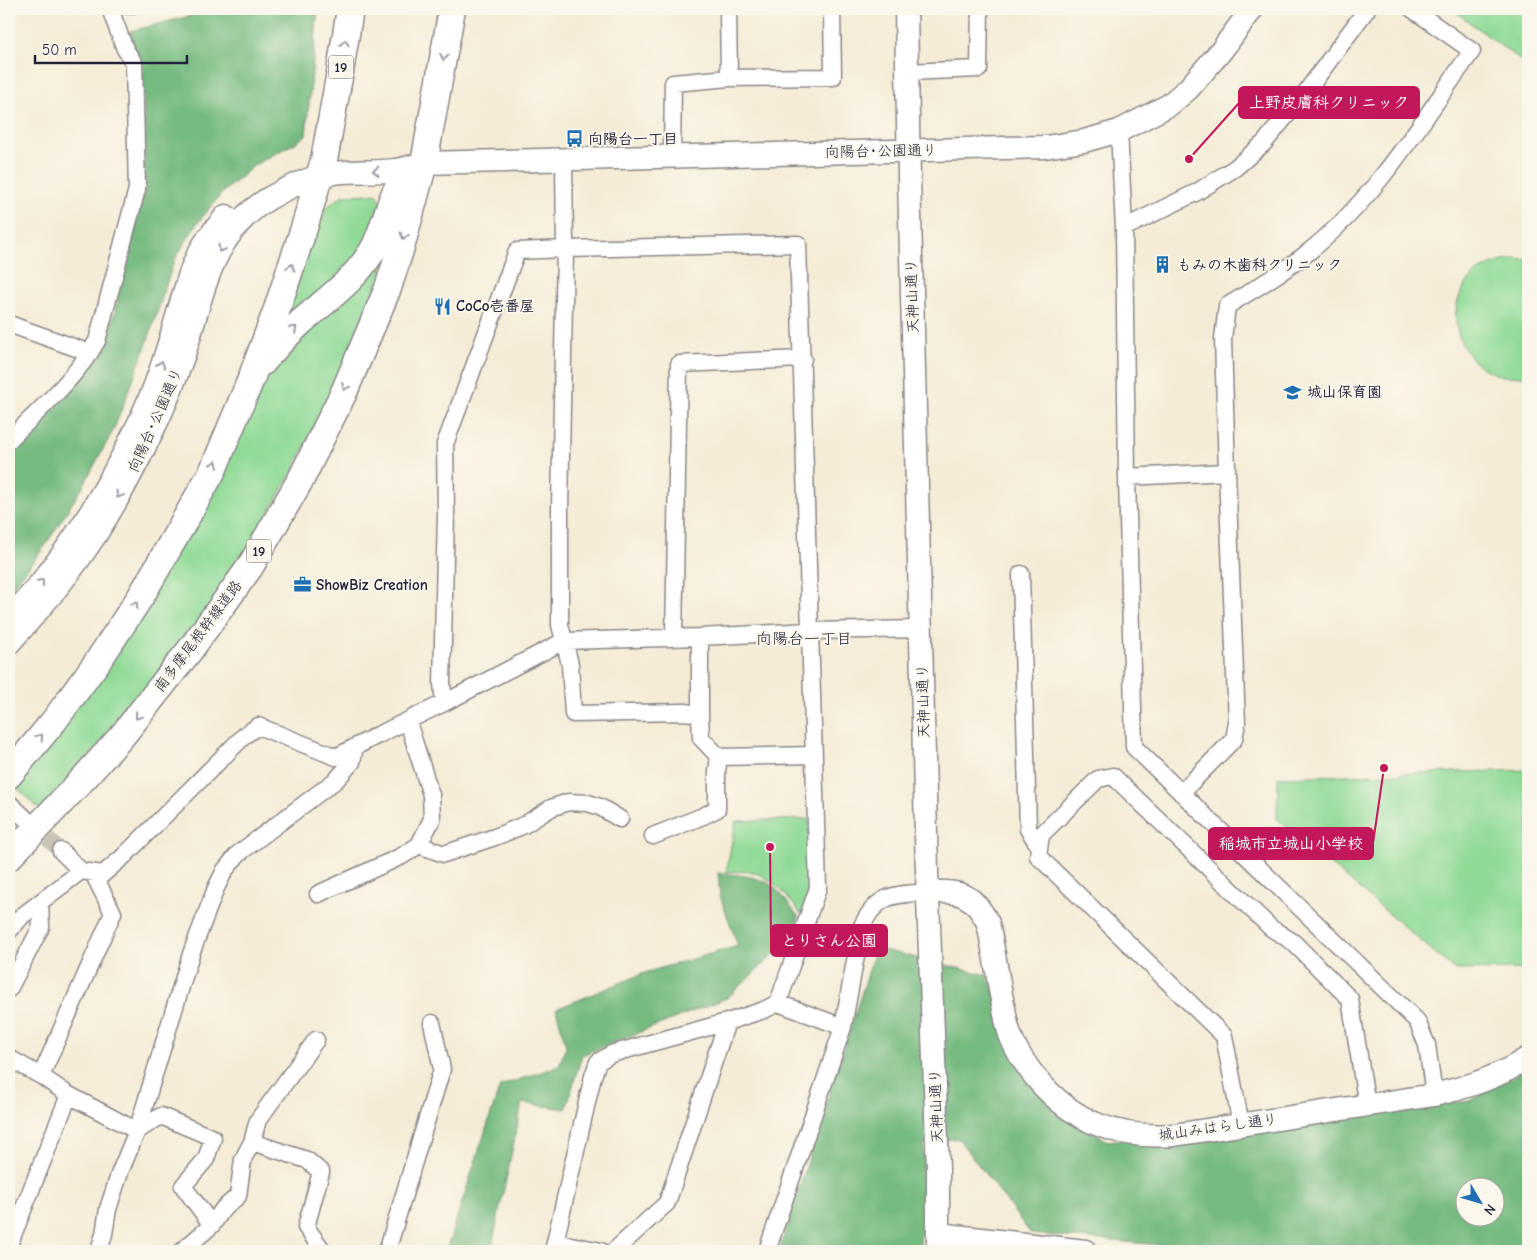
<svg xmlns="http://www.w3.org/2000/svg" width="1537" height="1260" viewBox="0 0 1537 1260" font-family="'Comic Neue','Klee One',sans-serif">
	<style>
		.green { fill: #90da96; stroke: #597e68 }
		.forest { fill: #74ba7f; stroke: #4b6e5d; fill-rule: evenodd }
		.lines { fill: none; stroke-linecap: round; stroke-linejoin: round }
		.street-tunnel { stroke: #cac4b7; stroke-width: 16; stroke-dasharray: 16 8; stroke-linecap: butt }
		.street-casing { stroke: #8b8788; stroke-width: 19 }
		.secondary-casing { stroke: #8b8788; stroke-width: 25 }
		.primary-casing { stroke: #8b8788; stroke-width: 29 }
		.street { stroke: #fff; stroke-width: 16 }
		.secondary { stroke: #fff; stroke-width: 22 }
		.primary { stroke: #fff; stroke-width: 26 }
		.rail-casing { stroke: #22223b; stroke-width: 5.5 }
		.rail { stroke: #fbf7ec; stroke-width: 4; stroke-dasharray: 11; stroke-linecap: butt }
		.oneway { stroke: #9c9ca7 }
		.labels { text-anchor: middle; stroke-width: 4; stroke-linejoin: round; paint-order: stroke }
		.shield { fill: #fbf7ec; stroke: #636270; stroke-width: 1 }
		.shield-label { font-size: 14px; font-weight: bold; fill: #22223b }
		.poi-label { font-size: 15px; font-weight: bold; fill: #22223b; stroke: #fbf7ec; text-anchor: start }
		.street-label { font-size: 15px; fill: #22223b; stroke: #fbf7ec }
		.neighbourhood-label { font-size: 16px; fill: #22223b; stroke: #fbf7ec }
		.leader { fill: none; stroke: #c2185b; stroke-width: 2 }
		.callout-dot { fill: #c2185b; stroke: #fbf7ec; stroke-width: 2 }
		.callout { fill: #c2185b; stroke: #c2185b; stroke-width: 2 }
		.callout-label { font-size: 16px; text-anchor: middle; font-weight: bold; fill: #fff }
	</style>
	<rect width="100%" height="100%" fill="#fbf7ec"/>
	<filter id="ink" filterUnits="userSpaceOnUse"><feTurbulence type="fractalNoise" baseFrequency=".02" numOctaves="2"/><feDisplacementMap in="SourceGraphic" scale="10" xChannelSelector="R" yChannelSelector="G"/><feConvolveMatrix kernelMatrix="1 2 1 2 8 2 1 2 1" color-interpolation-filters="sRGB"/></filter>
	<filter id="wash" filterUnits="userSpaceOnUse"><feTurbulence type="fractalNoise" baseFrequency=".0096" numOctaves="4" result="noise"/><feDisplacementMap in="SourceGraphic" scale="20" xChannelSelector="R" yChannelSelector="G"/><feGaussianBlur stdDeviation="1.12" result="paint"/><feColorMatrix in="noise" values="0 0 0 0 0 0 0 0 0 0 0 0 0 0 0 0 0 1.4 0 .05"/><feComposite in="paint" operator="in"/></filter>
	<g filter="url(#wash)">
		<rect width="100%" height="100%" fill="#f4ecd6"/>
		<path class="green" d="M1452 9H1528V66Z
			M377 194 381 201C377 213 374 226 368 238 352 269 313 298 286 319L318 214 343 195Z
			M390 233 382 271 347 358 294 470 220 594 127 714 40 810 13 784 274 364Z
			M1515 259 1528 260V375C1448 392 1422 268 1515 259Z
			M1528 770V969L1455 970 1277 819 1278 777Z
			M809 819 810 889 801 914C788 898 772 875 750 872 742 871 734 872 726 872L736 821Z"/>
		<path class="forest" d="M218 9H318L306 135 295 143 256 164 223 192 196 225 174 261 146 346 114 429 82 488 45 546 9 592V453L58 405 105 350 145 190 143 66 134 47 130 31Z
			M718 873C734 875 756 875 771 885 782 893 790 907 799 917L787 947 780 949 727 998 582 1055 566 1109 522 1103 491 1251H446L500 1086 559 1066 566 1046 556 1009 647 972 738 946 720 896Z
			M876 948 987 975 1039 1092 1107 1141 1470 1101 1528 1068V1246L1493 1251H1230L1031 1234 958 1138 924 1144 920 1251H779ZM1464 1188H1494V1218H1464Z"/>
	</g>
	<g filter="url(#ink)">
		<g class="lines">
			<path class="street-tunnel" d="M30 822 61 851"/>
			<defs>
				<path id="street" d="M907 72 979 69 980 9
					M729 78 833 77 832 9
					M1119 131 1124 228 1127 477 1227 472 1223 339 1227 306C1254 289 1282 273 1306 254 1376 199 1421 122 1472 51L1412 9
					M672 156 673 83 729 78 728 9
					M564 159 565 249 560 509V625L570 664 573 714 685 712 700 714 701 738 719 757 717 771V809L703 816 653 836
					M1124 228 1197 192 1235 168 1264 143 1306 92 1367 9
					M9 324 90 353
					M9 440C40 409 75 379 97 341L137 189 134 63 125 49 110 9
					M1127 477 1134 747 1417 1021 1427 1045 1434 1095
					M1021 574 1028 829 1039 846
					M700 637V714
					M674 638 679 364 803 359
					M444 703 564 641 700 637 810 631 922 629
					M408 722 431 795 432 819 419 845
					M719 757 814 755
					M1181 793 1234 739 1237 723 1227 472
					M9 803 27 820
					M61 851 81 871 103 874 124 856 244 736 258 726 336 757 378 735 444 703 442 684 446 513 445 444 517 251 565 249 798 244 818 888 778 1003 764 1010 727 1022 611 1054 598 1062 593 1076 553 1251
					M93 873 113 913 41 1076 69 1095 137 1131 161 1116 213 1138 206 1159 183 1186 212 1225 223 1209 238 1196 243 1159 252 1142 307 1160 321 1172 306 1227 323 1251
					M318 894 402 856 419 845 444 854 495 837 524 825 551 808 568 802 588 803 600 807 620 819
					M9 931 22 916 81 871
					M9 989 41 927 40 903
					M778 1003 843 1027
					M9 1058 41 1076
					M1241 1125 1224 1036 1038 856 1041 835 1098 779 1113 776 1271 928 1293 942 1350 999 1367 1106
					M252 1142 258 1120 316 1040
					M556 1242 601 1251
					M9 1245 69 1095
					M99 1251 104 1234 108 1209 120 1172 137 1131 191 954 216 888 225 870 238 854 336 780 352 762 355 747
					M182 1251 212 1225
					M387 1251 442 1069 432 1023
					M614 1251 667 1203 727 1022
					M767 1251 843 1027 861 928C877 893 894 895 928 892"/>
				<path id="secondary" d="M906 9 909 177 927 871 938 1168V1251
					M9 618C67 560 121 469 152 393 164 364 172 333 181 303 187 284 192 263 203 246 209 236 218 226 226 216
					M9 643C30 620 51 596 70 571 101 531 127 484 149 438 163 411 174 383 184 354 203 296 210 234 268 199 286 188 313 176 334 173 354 170 375 173 395 170 405 169 415 165 424 163L1045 147 1084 141 1119 131 1169 105 1188 89 1221 51 1252 9
					M928 892C960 890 973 894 988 923 993 947 997 971 1001 995 1004 1006 1005 1017 1008 1028 1013 1047 1024 1063 1036 1078 1073 1122 1117 1139 1174 1135L1434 1095C1468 1087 1499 1077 1528 1058
					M938 1234 1085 1251"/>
				<path id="primary" d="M263 362C274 348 287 335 300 323 326 300 355 280 373 250 386 227 390 190 408 173 413 169 419 166 424 163
					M9 775 54 721 98 661 141 596 186 518 213 470 251 379 277 309 305 225 324 160 340 72 350 9
					M9 857 85 777 122 736 190 650 250 567 302 477 344 392 388 288 402 244 424 163 452 9"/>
			</defs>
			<use href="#street" class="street-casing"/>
			<use href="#secondary" class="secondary-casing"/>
			<use href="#primary" class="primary-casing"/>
			<use href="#street" class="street"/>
			<use href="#secondary" class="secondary"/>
			<use href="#primary" class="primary"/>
			<defs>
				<path id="rail" d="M126 12 146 9"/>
			</defs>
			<use href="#rail" class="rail-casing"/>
			<use href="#rail" class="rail"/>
		</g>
		<defs><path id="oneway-chevron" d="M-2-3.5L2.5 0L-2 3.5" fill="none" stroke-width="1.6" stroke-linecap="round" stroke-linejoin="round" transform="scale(1.25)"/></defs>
		<g class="oneway">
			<use href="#oneway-chevron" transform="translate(345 43) rotate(-81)"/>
			<use href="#oneway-chevron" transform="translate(444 57) rotate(100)"/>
			<use href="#oneway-chevron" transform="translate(376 171) rotate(178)"/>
			<use href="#oneway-chevron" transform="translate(404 236) rotate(106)"/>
			<use href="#oneway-chevron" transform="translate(221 249) rotate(122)"/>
			<use href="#oneway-chevron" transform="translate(291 267) rotate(-72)"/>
			<use href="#oneway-chevron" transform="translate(294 329) rotate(-43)"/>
			<use href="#oneway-chevron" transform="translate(161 364) rotate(-71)"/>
			<use href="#oneway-chevron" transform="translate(345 387) rotate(115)"/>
			<use href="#oneway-chevron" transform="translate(215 464) rotate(-66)"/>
			<use href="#oneway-chevron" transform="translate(119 495) rotate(121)"/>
			<use href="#oneway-chevron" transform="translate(41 582) rotate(-52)"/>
			<use href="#oneway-chevron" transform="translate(135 605) rotate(-57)"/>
			<use href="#oneway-chevron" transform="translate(138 716) rotate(128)"/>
			<use href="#oneway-chevron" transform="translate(40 737) rotate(-50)"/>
		</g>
	</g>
	<defs>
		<symbol id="bus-bare" viewBox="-9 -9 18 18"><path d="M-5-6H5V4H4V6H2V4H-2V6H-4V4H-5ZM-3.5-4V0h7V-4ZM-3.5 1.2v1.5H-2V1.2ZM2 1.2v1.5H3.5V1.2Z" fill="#1f6fb2" stroke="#fbf7ec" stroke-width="2.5" paint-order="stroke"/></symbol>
		<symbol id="building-bare" viewBox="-9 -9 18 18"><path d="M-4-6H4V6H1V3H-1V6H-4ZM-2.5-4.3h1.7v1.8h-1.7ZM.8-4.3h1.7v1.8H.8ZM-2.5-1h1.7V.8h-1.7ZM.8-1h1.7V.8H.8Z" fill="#1f6fb2" stroke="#fbf7ec" stroke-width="2.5" paint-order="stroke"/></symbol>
		<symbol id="restaurant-bare" viewBox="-9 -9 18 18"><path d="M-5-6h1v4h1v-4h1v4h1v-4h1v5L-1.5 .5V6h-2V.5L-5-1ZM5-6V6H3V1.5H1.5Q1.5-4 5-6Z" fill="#1f6fb2" stroke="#fbf7ec" stroke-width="2.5" paint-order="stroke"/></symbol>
		<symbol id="school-bare" viewBox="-9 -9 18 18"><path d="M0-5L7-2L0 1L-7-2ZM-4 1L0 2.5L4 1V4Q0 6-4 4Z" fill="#1f6fb2" stroke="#fbf7ec" stroke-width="2.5" paint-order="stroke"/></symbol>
		<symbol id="office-bare" viewBox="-9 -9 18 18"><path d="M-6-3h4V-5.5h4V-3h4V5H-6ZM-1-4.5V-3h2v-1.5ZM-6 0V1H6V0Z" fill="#1f6fb2" stroke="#fbf7ec" stroke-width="2.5" paint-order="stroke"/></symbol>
	</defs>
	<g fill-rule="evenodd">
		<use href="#bus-bare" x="562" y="126" width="25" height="25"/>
		<use href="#building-bare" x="1150" y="252" width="25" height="25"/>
		<use href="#restaurant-bare" x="430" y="294" width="25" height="25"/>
		<use href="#school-bare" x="1280" y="380" width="25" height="25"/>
		<use href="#office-bare" x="290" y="572" width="25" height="25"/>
	</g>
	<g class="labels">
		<g class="shield">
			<rect x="328.5" y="55.5" width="25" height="23" rx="4"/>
			<rect x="246.5" y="539.5" width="25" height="23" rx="4"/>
		</g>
		<g class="shield-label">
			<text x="341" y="72">19</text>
			<text x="259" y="556">19</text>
		</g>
		<g class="poi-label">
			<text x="588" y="144">向陽台一丁目</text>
			<text x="1177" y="270">もみの木歯科クリニック</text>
			<text x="456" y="311">CoCo壱番屋</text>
			<text x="1307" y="397">城山保育園</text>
			<text x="316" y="590">ShowBiz Creation</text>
		</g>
		<g class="street-label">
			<text transform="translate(881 151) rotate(-1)" y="5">向陽台･公園通り</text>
			<text transform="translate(912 296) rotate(-92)" y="5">天神山通り</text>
			<text transform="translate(155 420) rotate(-66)" y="5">向陽台･公園通り</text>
			<text transform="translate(198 636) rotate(-53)" y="5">南多摩尾根幹線道路</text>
			<text transform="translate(923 701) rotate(-91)" y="5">天神山通り</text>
			<text transform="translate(936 1106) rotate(-92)" y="5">天神山通り</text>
			<text transform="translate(1218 1127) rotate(-8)" y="5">城山みはらし通り</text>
		</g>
		<g class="neighbourhood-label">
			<text x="804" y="644">向陽台一丁目</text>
		</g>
	</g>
	<path class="leader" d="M1189 159L1239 103M1384 768L1373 843M770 847L771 941"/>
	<g class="callout-dot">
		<circle cx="1189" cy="159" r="5"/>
		<circle cx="1384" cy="768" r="5"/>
		<circle cx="770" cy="847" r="5"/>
	</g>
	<g class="callout">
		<rect x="1239" y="87" width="180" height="31" rx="5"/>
		<rect x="1209" y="828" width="164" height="31" rx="5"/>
		<rect x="771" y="925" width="116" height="31" rx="5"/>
	</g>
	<g class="callout-label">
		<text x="1329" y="108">上野皮膚科クリニック</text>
		<text x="1291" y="849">稲城市立城山小学校</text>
		<text x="829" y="946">とりさん公園</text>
	</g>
	<rect width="1537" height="1260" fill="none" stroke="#fbf7ec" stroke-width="30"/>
	<g transform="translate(1480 1202) rotate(128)"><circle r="24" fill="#fbf7ec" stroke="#a4a2a5"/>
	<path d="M0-4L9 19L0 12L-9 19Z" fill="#1f6fb2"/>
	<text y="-8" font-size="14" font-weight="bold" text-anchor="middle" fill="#22223b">N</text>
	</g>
	<path d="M35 55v8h152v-8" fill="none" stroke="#22223b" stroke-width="2.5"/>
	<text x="42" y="55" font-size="15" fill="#22223b" stroke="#fbf7ec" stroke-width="4" paint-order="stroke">50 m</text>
</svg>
